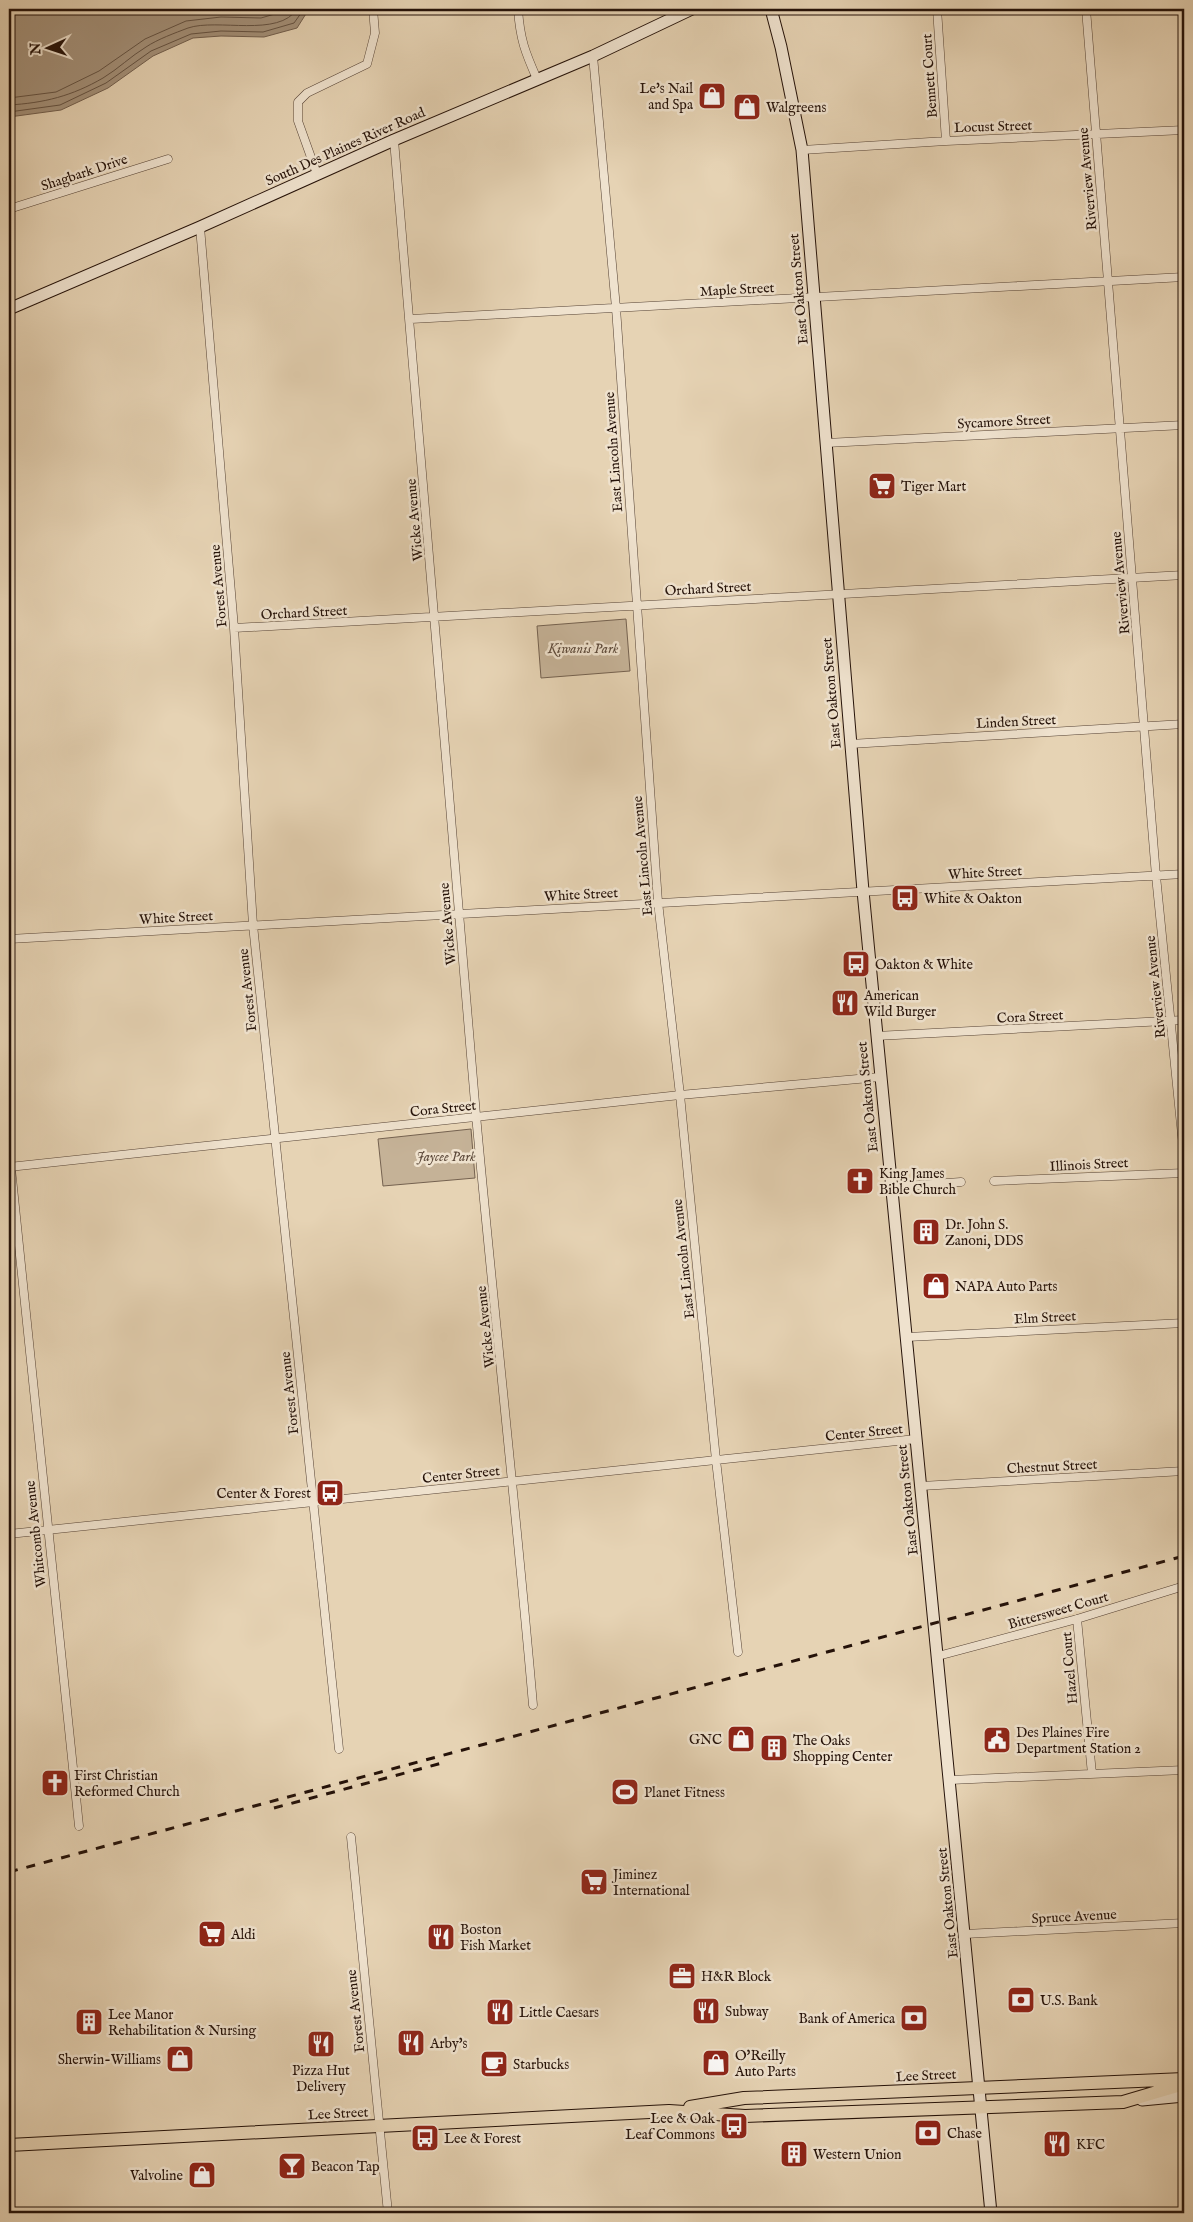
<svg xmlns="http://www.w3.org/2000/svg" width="1193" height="2222" viewBox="0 0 1193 2222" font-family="'IM FELL English',serif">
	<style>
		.green { fill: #c5b297; stroke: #756250 }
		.water { fill: #a4917a; stroke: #715e4d }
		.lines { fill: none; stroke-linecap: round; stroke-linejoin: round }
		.shore { stroke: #645242; stroke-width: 1 }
		.street-casing { stroke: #554234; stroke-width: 9 }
		.secondary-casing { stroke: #251209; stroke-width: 13 }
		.primary-casing { stroke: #251209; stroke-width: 14 }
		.street { stroke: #efe2ce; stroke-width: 8 }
		.secondary { stroke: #efe2ce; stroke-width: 11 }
		.primary { stroke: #e6d3b4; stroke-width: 12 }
		.rail { stroke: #251209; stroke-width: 3; stroke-dasharray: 9 9; stroke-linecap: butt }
		.labels { text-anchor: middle; stroke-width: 5; stroke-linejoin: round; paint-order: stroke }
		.street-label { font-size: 14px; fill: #251209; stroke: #efe2ce }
		.poi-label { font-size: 14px; fill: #251209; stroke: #efe2ce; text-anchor: start }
		.park-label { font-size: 14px; font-style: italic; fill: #5d4a3b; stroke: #efe2ce }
	</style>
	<rect width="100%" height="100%" fill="#e6d3b4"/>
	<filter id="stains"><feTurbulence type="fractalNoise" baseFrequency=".004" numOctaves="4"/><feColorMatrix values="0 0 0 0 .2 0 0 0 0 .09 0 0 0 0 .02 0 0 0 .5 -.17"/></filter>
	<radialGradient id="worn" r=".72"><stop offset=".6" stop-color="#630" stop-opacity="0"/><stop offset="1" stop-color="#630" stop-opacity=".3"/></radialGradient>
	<path class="green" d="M626 619 630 671 541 678 537 626Z
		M471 1129 475 1178 383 1186 378 1139Z"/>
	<path class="water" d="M9 9H309L297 28 264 37 221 36 193 38 153 56 108 88 61 110 9 117Z"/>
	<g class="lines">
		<path class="shore" d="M9 98 56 92 99 71 145 39 186 21 221 17 261 18 285 11 288 9
			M9 105C44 103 72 96 103 78 118 69 131 56 146 47 158 39 175 33 188 28 217 18 279 38 297 9
			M9 112 60 105 106 83 151 51 191 34 221 31 263 32 294 23 304 9"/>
		<defs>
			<path id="street" d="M518 9C520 39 525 52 537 79
				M937 9 946 141
				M1086 9 1156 876 1184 1155
				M593 56 616 308 658 902 680 1095 716 1460 738 1652
				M394 140C424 465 446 790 476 1115 494 1312 516 1508 533 1705
				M802 150 946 141 1184 130
				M317 174 298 121V102L307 93 367 64 375 33 373 9
				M9 209 168 159
				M200 227 234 628 253 925 339 1749
				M411 319 1184 277
				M826 443 1184 425
				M234 628 1184 575
				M850 744 1184 724
				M9 939 1184 874
				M876 1036 1184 1020
				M9 1149 79 1826
				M9 1167 680 1095 880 1077
				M994 1181 1184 1173
				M891 1187 961 1182
				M907 1337 1184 1323
				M921 1486 1184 1471
				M9 1534 916 1439
				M1077 1619 1092 1774
				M938 1656 1077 1619 1184 1586
				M950 1780 1184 1770
				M351 1837 388 2213
				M965 1934 1184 1923"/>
			<path id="secondary" d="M771 9 781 47 802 150 863 891 991 2213
				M9 309 200 227 394 140 593 56 692 9
				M1142 2100 1184 2096"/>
			<path id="primary" d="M690 2107 744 2098 1184 2079
				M9 2145 669 2111 745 2116 1123 2102 1184 2084"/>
		</defs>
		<use href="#street" class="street-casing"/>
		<use href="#secondary" class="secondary-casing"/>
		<use href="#primary" class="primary-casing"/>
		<use href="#street" class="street"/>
		<use href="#secondary" class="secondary"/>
		<use href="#primary" class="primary"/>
		<path class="rail" d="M274 1808 446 1762
			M9 1872 1184 1556"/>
	</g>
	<defs>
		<symbol id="shop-square" viewBox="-11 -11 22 22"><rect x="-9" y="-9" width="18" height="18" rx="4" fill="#8f2418" stroke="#efe2ce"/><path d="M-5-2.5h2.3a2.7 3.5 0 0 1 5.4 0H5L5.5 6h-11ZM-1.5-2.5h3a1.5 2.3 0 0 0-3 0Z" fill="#fff"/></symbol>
		<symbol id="supermarket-square" viewBox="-11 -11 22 22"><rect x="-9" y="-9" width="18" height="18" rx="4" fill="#8f2418" stroke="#efe2ce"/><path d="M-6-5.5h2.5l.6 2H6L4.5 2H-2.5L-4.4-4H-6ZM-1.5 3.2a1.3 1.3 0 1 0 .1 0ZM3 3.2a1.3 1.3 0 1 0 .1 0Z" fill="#fff"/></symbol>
		<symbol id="bus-square" viewBox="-11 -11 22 22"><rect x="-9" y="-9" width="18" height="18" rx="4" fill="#8f2418" stroke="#efe2ce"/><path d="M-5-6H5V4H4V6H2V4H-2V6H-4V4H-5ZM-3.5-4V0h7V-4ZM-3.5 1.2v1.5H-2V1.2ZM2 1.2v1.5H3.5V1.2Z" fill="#fff"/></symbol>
		<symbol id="restaurant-square" viewBox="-11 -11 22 22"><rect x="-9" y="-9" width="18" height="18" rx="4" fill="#8f2418" stroke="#efe2ce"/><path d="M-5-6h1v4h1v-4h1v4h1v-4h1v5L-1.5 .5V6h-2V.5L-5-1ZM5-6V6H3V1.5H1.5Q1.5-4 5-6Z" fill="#fff"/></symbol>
		<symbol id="church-square" viewBox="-11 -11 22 22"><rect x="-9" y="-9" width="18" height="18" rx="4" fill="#8f2418" stroke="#efe2ce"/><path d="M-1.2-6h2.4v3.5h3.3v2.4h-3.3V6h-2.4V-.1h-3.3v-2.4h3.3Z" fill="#fff"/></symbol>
		<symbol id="building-square" viewBox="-11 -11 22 22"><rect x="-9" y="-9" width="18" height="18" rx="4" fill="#8f2418" stroke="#efe2ce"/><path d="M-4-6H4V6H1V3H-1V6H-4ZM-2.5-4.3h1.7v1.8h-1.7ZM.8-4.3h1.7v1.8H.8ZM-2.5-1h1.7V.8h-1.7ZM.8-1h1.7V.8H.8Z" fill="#fff"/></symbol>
		<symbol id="civic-square" viewBox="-11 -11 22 22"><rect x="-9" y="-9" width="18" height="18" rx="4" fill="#8f2418" stroke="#efe2ce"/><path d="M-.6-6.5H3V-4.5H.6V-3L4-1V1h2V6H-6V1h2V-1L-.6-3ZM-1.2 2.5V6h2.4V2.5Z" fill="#fff"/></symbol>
		<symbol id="stadium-square" viewBox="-11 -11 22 22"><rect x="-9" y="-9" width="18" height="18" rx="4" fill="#8f2418" stroke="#efe2ce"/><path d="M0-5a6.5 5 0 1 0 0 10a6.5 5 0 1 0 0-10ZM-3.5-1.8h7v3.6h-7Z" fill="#fff"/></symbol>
		<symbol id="office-square" viewBox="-11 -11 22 22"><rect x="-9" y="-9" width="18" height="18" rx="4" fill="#8f2418" stroke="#efe2ce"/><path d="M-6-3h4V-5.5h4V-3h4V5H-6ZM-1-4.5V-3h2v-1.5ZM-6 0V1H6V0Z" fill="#fff"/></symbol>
		<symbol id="bank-square" viewBox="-11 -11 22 22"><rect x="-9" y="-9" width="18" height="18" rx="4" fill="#8f2418" stroke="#efe2ce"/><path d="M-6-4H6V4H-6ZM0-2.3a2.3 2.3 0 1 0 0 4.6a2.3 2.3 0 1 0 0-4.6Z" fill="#fff"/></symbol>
		<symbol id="cafe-square" viewBox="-11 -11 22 22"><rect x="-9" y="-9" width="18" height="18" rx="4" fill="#8f2418" stroke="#efe2ce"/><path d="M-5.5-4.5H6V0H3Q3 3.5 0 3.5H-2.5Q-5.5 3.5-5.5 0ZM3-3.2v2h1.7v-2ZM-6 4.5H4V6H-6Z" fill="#fff"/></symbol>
		<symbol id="bar-square" viewBox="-11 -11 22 22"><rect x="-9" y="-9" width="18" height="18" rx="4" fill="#8f2418" stroke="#efe2ce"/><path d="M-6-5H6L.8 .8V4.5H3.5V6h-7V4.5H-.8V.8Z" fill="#fff"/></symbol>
	</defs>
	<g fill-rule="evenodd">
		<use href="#shop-square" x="696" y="80" width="32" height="32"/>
		<use href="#shop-square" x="731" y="91" width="32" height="32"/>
		<use href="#supermarket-square" x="866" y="470" width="32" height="32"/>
		<use href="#bus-square" x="889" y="882" width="32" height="32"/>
		<use href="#bus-square" x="840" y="948" width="32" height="32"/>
		<use href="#restaurant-square" x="829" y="987" width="32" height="32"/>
		<use href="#church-square" x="844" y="1165" width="32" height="32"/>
		<use href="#building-square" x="910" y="1216" width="32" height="32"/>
		<use href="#shop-square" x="920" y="1270" width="32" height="32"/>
		<use href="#bus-square" x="314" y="1477" width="32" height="32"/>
		<use href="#shop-square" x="725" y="1723" width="32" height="32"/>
		<use href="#civic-square" x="981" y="1724" width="32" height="32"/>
		<use href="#building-square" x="758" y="1732" width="32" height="32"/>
		<use href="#church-square" x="39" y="1767" width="32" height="32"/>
		<use href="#stadium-square" x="609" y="1776" width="32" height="32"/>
		<use href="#supermarket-square" x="578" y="1866" width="32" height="32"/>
		<use href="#supermarket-square" x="196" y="1918" width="32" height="32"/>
		<use href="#restaurant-square" x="425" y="1921" width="32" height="32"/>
		<use href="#office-square" x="666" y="1960" width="32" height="32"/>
		<use href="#bank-square" x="1005" y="1984" width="32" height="32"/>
		<use href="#restaurant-square" x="690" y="1995" width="32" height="32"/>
		<use href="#restaurant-square" x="484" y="1996" width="32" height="32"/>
		<use href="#bank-square" x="898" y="2002" width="32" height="32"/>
		<use href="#building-square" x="73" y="2006" width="32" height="32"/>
		<use href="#restaurant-square" x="395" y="2027" width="32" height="32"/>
		<use href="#restaurant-square" x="305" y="2028" width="32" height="32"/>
		<use href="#shop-square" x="164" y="2043" width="32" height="32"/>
		<use href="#shop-square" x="700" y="2047" width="32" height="32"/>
		<use href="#cafe-square" x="478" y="2048" width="32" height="32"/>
		<use href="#bus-square" x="718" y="2110" width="32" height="32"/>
		<use href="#bank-square" x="912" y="2117" width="32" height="32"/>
		<use href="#bus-square" x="409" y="2122" width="32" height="32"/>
		<use href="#restaurant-square" x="1041" y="2128" width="32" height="32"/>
		<use href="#building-square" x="778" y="2138" width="32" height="32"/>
		<use href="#bar-square" x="276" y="2150" width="32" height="32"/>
		<use href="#shop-square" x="186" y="2159" width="32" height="32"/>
	</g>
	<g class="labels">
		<g class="street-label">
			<text transform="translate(929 76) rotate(-94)" y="5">Bennett Court</text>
			<text transform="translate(993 126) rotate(-2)" y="5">Locust Street</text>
			<text transform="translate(345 146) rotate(-24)" y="5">South Des Plaines River Road</text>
			<text transform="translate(84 172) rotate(-18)" y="5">Shagbark Drive</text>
			<text transform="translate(1087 179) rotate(-95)" y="5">Riverview Avenue</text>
			<text transform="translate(737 289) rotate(-3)" y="5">Maple Street</text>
			<text transform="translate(798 289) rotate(-95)" y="5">East Oakton Street</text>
			<text transform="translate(1004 421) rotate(-3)" y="5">Sycamore Street</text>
			<text transform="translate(613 452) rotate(-94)" y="5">East Lincoln Avenue</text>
			<text transform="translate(414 520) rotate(-95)" y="5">Wicke Avenue</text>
			<text transform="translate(1120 583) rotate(-95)" y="5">Riverview Avenue</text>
			<text transform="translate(218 586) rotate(-95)" y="5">Forest Avenue</text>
			<text transform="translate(708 588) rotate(-3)" y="5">Orchard Street</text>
			<text transform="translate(304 612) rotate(-3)" y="5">Orchard Street</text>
			<text transform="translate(831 693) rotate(-95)" y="5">East Oakton Street</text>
			<text transform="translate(1016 721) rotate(-3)" y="5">Linden Street</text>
			<text transform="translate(642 856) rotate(-95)" y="5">East Lincoln Avenue</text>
			<text transform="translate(985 872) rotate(-3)" y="5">White Street</text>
			<text transform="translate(581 894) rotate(-3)" y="5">White Street</text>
			<text transform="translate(176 917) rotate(-3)" y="5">White Street</text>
			<text transform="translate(447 924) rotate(-95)" y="5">Wicke Avenue</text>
			<text transform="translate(1155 987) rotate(-96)" y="5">Riverview Avenue</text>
			<text transform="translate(247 990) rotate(-96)" y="5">Forest Avenue</text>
			<text transform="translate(1030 1016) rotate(-3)" y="5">Cora Street</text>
			<text transform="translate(867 1097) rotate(-96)" y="5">East Oakton Street</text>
			<text transform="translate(443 1108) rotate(-6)" y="5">Cora Street</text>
			<text transform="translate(1089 1164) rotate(-3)" y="5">Illinois Street</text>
			<text transform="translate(683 1259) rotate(-96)" y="5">East Lincoln Avenue</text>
			<text transform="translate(1045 1317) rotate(-3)" y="5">Elm Street</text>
			<text transform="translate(485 1327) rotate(-96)" y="5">Wicke Avenue</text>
			<text transform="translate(289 1393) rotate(-96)" y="5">Forest Avenue</text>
			<text transform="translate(864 1432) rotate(-6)" y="5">Center Street</text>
			<text transform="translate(1052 1466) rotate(-3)" y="5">Chestnut Street</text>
			<text transform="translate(461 1474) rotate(-6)" y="5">Center Street</text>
			<text transform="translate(907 1500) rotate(-96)" y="5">East Oakton Street</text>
			<text transform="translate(35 1534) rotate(-96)" y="5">Whitcomb Avenue</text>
			<text transform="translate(1058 1610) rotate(-16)" y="5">Bittersweet Court</text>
			<text transform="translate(1069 1668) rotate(-95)" y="5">Hazel Court</text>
			<text transform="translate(947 1903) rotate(-96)" y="5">East Oakton Street</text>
			<text transform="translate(1074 1916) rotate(-3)" y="5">Spruce Avenue</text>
			<text transform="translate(355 2011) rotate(-96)" y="5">Forest Avenue</text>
			<text transform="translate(926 2075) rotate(-3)" y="5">Lee Street</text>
			<text transform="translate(338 2113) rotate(-3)" y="5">Lee Street</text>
		</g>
		<g class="poi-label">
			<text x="693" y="93" text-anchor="end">Le's Nail<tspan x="693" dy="16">and Spa</tspan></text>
			<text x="766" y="112">Walgreens</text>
			<text x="901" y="491">Tiger Mart</text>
			<text x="924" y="903">White &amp; Oakton</text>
			<text x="875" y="969">Oakton &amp; White</text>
			<text x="864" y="1000">American<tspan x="864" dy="16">Wild Burger</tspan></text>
			<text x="879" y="1178">King James<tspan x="879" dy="16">Bible Church</tspan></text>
			<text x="945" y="1229">Dr. John S.<tspan x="945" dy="16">Zanoni, DDS</tspan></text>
			<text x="955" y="1291">NAPA Auto Parts</text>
			<text x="311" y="1498" text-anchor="end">Center &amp; Forest</text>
			<text x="1016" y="1737">Des Plaines Fire<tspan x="1016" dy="16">Department Station 2</tspan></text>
			<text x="722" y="1744" text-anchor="end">GNC</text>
			<text x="793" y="1745">The Oaks<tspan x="793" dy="16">Shopping Center</tspan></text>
			<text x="74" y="1780">First Christian<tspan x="74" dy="16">Reformed Church</tspan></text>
			<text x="644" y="1797">Planet Fitness</text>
			<text x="613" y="1879">Jiminez<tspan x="613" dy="16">International</tspan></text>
			<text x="460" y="1934">Boston<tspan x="460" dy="16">Fish Market</tspan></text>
			<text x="231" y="1939">Aldi</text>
			<text x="701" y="1981">H&amp;R Block</text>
			<text x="1040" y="2005">U.S. Bank</text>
			<text x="725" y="2016">Subway</text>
			<text x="519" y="2017">Little Caesars</text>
			<text x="108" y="2019">Lee Manor<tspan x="108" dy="16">Rehabilitation &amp; Nursing</tspan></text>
			<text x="895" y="2023" text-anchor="end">Bank of America</text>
			<text x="430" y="2048">Arby's</text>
			<text x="735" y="2060">O'Reilly<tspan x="735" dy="16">Auto Parts</tspan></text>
			<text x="161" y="2064" text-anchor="end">Sherwin-Williams</text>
			<text x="513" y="2069">Starbucks</text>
			<text x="321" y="2075" text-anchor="middle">Pizza Hut<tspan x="321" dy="16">Delivery</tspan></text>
			<text x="715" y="2123" text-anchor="end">Lee &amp; Oak<tspan x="715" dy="16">Leaf Commons</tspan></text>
			<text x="947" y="2138">Chase</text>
			<text x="444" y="2143">Lee &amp; Forest</text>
			<text x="1076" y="2149">KFC</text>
			<text x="813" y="2159">Western Union</text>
			<text x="311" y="2171">Beacon Tap</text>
			<text x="183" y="2180" text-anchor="end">Valvoline</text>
		</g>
		<g class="park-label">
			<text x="583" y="653">Kiwanis Park</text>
			<text x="446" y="1161">Jaycee Park</text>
		</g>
	</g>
	<rect width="1193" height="2222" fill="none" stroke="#e6d3b4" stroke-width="30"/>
	<rect x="10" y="10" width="1173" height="2202" fill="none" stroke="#251209" stroke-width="2.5"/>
	<rect x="15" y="15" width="1163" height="2192" fill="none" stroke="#251209"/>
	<g transform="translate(48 48) rotate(267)" stroke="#efe2ce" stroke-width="4" paint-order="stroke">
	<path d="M0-4L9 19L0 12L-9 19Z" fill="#251209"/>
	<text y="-8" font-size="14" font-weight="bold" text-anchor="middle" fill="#251209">N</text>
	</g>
	<rect width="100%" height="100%" filter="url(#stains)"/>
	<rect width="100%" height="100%" fill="url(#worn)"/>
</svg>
